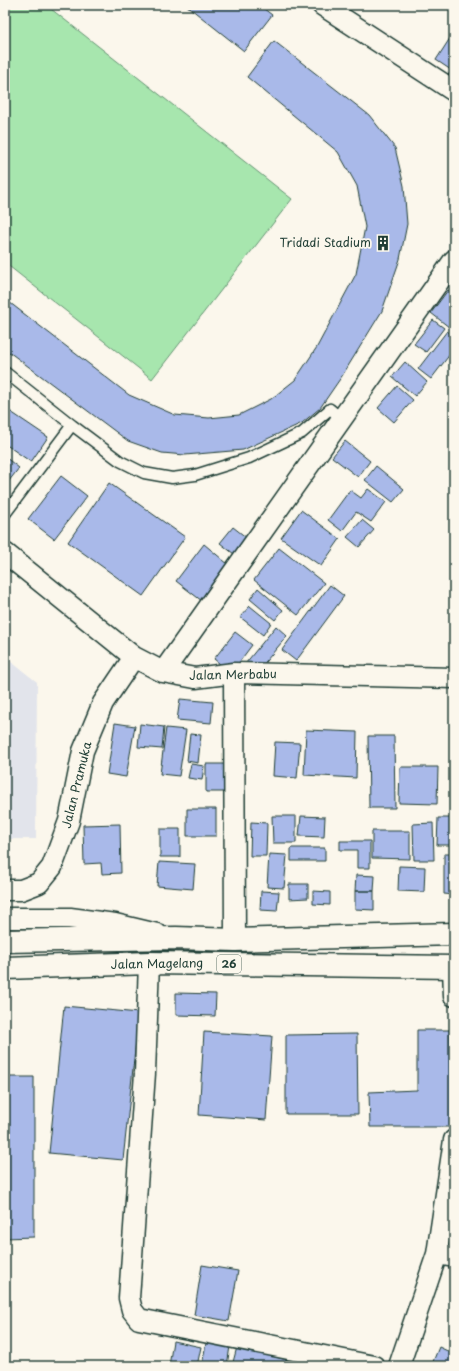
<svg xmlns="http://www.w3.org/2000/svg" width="459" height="1371" viewBox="0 0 459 1371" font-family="'Playpen Sans',sans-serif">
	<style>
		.built { fill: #e2e4eb }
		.green { fill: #a7e6ae; stroke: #639271 }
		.building { fill: #a9b9e9; stroke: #1f3d34 }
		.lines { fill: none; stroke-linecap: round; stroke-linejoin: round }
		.service-casing { stroke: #1f3d34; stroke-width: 13 }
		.minor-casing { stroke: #1f3d34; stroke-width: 23 }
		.trunk-casing { stroke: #1f3d34; stroke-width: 25 }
		.service { stroke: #fbf7ec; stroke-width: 10 }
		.minor { stroke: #fbf7ec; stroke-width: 20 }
		.trunk { stroke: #fbf7ec; stroke-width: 22 }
		.labels { text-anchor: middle; stroke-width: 3.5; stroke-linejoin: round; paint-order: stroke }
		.shield { fill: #fbf7ec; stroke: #61756b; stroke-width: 1 }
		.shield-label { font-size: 11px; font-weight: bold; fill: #1f3d34 }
		.poi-label { font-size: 12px; fill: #1f3d34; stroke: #fbf7ec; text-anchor: end }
		.street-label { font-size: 12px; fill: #1f3d34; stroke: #fbf7ec }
	</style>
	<rect width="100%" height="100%" fill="#fbf7ec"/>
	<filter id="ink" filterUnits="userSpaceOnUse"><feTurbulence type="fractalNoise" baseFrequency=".025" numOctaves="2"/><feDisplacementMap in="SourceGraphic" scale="8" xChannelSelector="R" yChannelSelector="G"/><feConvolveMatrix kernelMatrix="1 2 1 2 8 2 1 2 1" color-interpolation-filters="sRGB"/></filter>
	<g filter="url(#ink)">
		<path class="built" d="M5 657 37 682 36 839H5Z"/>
		<path class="green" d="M12 5H46L292 199 152 379 5 263V14Z"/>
		<path class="building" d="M186 5H259L272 15 244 51Z
			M454 32V72L436 60Z
			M274 41 369 115 395 148 404 186 407 224 400 259 382 311 342 376 320 408 302 423 243 450 185 455 162 453 128 441 5 349V299L129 395 175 415 209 418 239 415 271 399 295 380 317 347 356 274 365 227 357 186 338 152 247 77Z
			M448 290 454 294V331L431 313Z
			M433 320 444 328 426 352 414 344Z
			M447 331 454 336V349L431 379 418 369Z
			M405 362 427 382 415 396 392 377Z
			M397 386 413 400 394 422 378 408Z
			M8 410 48 437 31 462 5 444V415Z
			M345 441 370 461 358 477 332 457Z
			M5 457 19 468 5 486Z
			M376 466 404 489 393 502 365 480Z
			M61 476 87 496 54 539 28 519Z
			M109 483 185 537 143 596 68 542Z
			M368 489 386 502 371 522 356 512 342 531 328 520 350 490 361 498Z
			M301 510 340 539 321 566 281 538Z
			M362 520 374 530 359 547 347 537Z
			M233 527 247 538 234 554 220 543Z
			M204 544 229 565 202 601 176 581Z
			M279 548 324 583 298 615 254 580Z
			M330 585 344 596 296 661 282 650Z
			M258 588 283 610 275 620 250 599Z
			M250 606 271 623 263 635 240 617Z
			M276 626 287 636 256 673 245 664Z
			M235 632 252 645 231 673 214 659Z
			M180 699 213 702 211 723 177 720Z
			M115 723 135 726 126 777 107 774Z
			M140 724 164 727 162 749 138 747Z
			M166 728 186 730 179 776 160 774Z
			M306 730 357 732 356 778 304 775Z
			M190 734 201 735 198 763 187 761Z
			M368 736H394L395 808H369Z
			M275 742 300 743 297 778 273 776Z
			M191 764 204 766 202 780 188 778Z
			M206 764H230V792H206Z
			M400 767H438L437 804 399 803Z
			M187 809H216V836H187Z
			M272 816H296V843H273Z
			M301 816 325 817 324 837 299 836Z
			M438 818H454V845H437Z
			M251 822 267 823 266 856H250Z
			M433 823 434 860H414L413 824Z
			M120 824 121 873 102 874 101 863 84 864 83 825Z
			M160 829H180V857H160Z
			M372 831H410V859L372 858Z
			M340 841H370V868H357V850H340Z
			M291 848H325V861H291Z
			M269 854 287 855 284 888 267 887Z
			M444 854H454V895L444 894Z
			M159 862 195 864 193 889 157 886Z
			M399 866 425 867 424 892 398 891Z
			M356 875 375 876 374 891H355Z
			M289 884H308V898L289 899Z
			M261 891 279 892 277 911 260 910Z
			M313 891 330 892V905L313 904Z
			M355 891H374V910L355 909Z
			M176 993 216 994 215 1016 176 1015Z
			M64 1006 139 1013 123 1160 49 1153Z
			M417 1030H450L453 1126 451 1127H370L369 1092 417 1090Z
			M204 1032 272 1036 266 1120 199 1115Z
			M357 1034 358 1114H286V1035Z
			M5 1077H34V1237L5 1238Z
			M202 1265 238 1271 229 1321 194 1315Z
			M173 1341 201 1347 197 1366H169Z
			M206 1343 230 1346 227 1366H202Z
			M237 1347 287 1360 285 1366H232Z
			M439 1347 454 1354V1366H436L432 1364Z
			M301 1356 330 1366H299Z"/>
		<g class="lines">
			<defs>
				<path id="service" d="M5 372 72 425 5 514
					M72 425 120 461 144 473 172 478 195 475 249 458 302 433 330 409 342 419"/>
				<path id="minor" d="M322 5 454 91
					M5 553 134 657 163 672 195 678 234 673 454 678
					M163 672 454 260
					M234 673 235 940
					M5 890H21L39 883 52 867 69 821 83 751 103 703 134 657
					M5 918H70L115 924 157 934
					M149 963 145 1073 129 1298 132 1310 139 1319 374 1366
					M453 967 454 996
					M454 1140 437 1254 454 1257
					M399 1366 437 1254"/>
				<path id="trunk" d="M5 941 176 938 235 940 454 934
					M5 968 149 963 454 967"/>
			</defs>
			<use href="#service" class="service-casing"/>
			<use href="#minor" class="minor-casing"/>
			<use href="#trunk" class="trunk-casing"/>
			<use href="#service" class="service"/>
			<use href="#minor" class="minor"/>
			<use href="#trunk" class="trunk"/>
		</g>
	</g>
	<defs>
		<symbol id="building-bare" viewBox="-9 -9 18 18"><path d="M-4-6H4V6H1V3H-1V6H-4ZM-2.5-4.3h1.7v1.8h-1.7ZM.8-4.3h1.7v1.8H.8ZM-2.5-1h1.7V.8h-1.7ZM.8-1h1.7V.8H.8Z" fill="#1f3d34" stroke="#fbf7ec" stroke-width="2.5" paint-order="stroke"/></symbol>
	</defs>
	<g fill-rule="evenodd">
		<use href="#building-bare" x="372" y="232" width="22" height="22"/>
	</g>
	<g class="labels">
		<rect class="shield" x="217" y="955" width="24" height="18" rx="3"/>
		<g class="shield-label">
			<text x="229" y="968">26</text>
		</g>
		<g class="poi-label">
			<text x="371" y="247">Tridadi Stadium</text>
		</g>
		<g class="street-label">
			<text transform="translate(233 675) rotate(-1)" y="4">Jalan Merbabu</text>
			<text transform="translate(77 785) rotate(-76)" y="4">Jalan Pramuka</text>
			<text transform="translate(157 964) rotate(-1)" y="4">Jalan Magelang</text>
		</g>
	</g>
	<rect width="459" height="1371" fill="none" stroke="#fbf7ec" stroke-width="20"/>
	<rect x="10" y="10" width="439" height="1351" fill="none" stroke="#1f3d34" stroke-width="1.5" filter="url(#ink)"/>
</svg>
